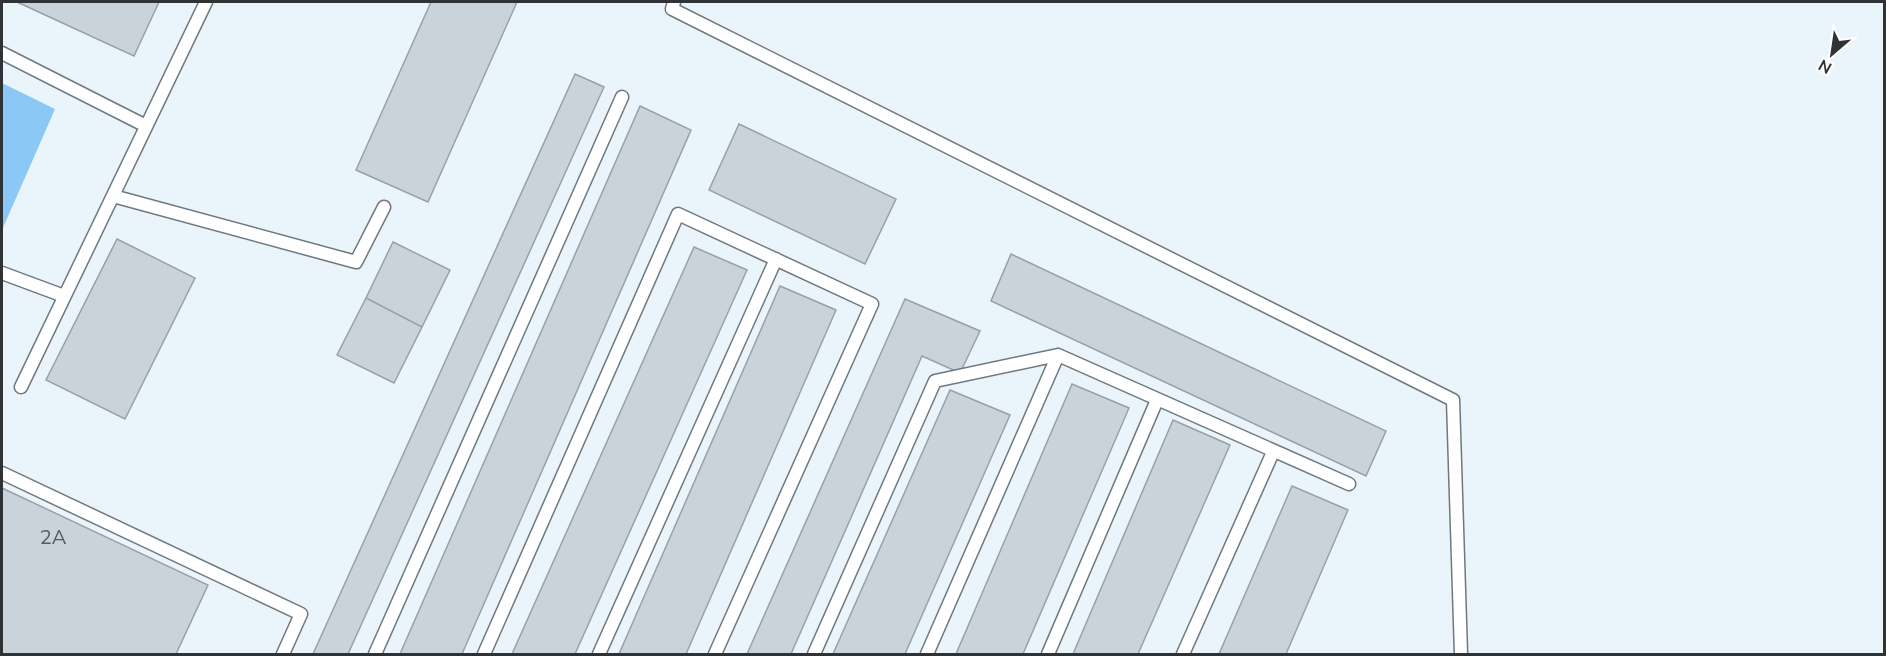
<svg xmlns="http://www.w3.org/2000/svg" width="1886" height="656" viewBox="0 0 1886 656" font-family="Mulish,sans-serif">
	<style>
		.green { fill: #8bc8f5 }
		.building { fill: #cad3da; stroke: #98a1a8; stroke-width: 1.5 }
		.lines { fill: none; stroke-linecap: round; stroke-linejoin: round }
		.service-casing { stroke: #70787f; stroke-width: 15 }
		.service { stroke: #fff; stroke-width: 12 }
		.labels { text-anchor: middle; stroke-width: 6; stroke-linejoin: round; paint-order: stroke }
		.number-label { font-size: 20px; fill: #565b5f }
	</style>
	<rect width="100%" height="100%" fill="#eaf4fb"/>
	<path class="green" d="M2 83 55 109 2 230Z"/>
	<path class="building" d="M17 2H159L134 56Z
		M431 2H517L428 202 356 170Z
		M575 74 604 87 348 654H313Z
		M640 106 691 130 462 654H400Z
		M739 124 896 199 865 264 709 190Z
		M117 239 195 278 125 419 46 380Z
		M393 242 450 270 422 327 366 298Z
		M694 247 747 270 575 654H512Z
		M1011 254 1386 431 1366 476 991 301Z
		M780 286 836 310 686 654H619Z
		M366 298 422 327 394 383 337 355Z
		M905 299 980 331 960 373 922 356 791 654H747Z
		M1072 384 1129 408 1023 654H956Z
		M950 390 1010 415 905 654H833Z
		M1173 420 1230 445 1138 654H1073Z
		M1292 486 1348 510 1286 654H1219Z
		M2 488 208 585 176 654H2Z"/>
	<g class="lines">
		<defs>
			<path id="service" d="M674 2 672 9 1453 400 1461 654
				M2 53 146 126
				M113 196 356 262 384 207
				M2 273 64 296
				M21 387 206 2
				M2 473 301 614 283 654
				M375 654 622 97
				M484 654 678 214 872 304 715 654
				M599 654 776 259
				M814 654 935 381 1058 355 1349 484
				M927 654 1058 355
				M1048 654 1157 400
				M1183 654 1273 452"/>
		</defs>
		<use href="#service" class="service-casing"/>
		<use href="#service" class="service"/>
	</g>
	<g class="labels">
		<g class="number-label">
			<text x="53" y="544">2А</text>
		</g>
	</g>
	<rect width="1886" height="656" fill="none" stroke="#303336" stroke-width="6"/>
	<g transform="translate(1832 54) rotate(209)" stroke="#ffffff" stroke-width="4.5" paint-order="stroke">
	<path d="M0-4.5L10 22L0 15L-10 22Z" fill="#303336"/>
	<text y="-9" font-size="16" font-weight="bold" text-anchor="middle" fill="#303336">N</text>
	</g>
</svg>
